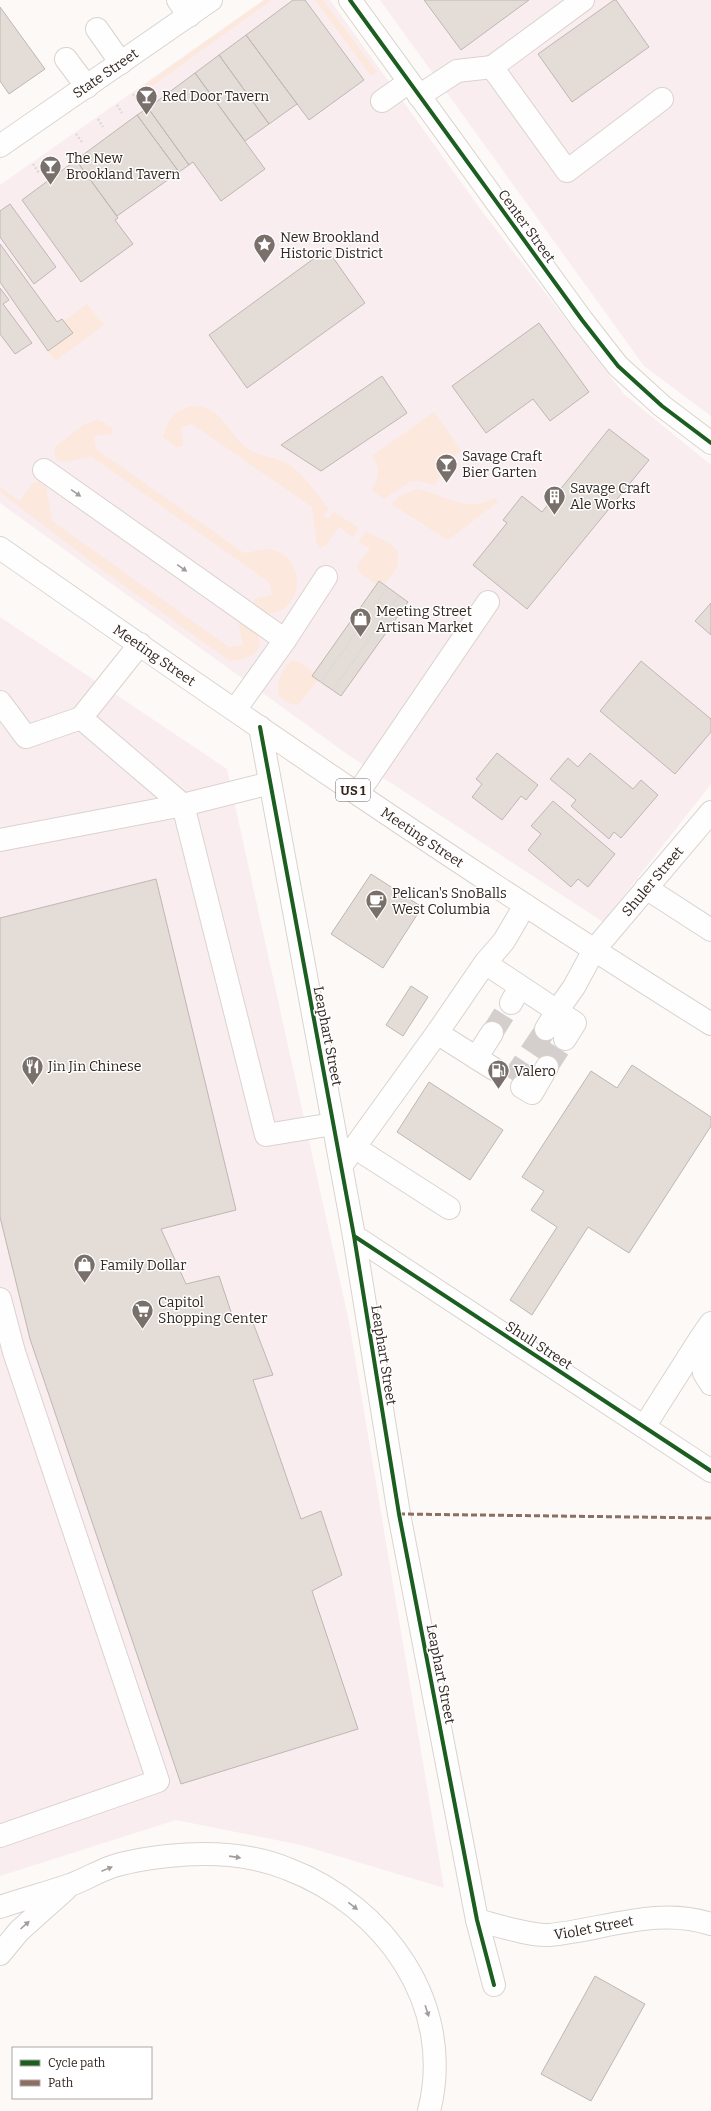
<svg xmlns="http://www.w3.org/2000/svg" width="711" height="2111" viewBox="0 0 711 2111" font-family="Bitter,serif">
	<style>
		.commercial { fill: #f9edf0 }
		.grass { fill: #fce8dc }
		.building { fill: #e3dcd7; stroke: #beb7b2 }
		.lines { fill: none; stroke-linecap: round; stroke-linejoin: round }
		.minor-tunnel { stroke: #d4cfcc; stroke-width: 22; stroke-dasharray: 22 11; stroke-linecap: butt }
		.minor-casing { stroke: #dad3ce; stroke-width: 24 }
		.major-casing { stroke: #dad3ce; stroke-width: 24 }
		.highway-casing { stroke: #dad3ce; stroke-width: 24 }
		.path { stroke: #dcdad9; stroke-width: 2.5; stroke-dasharray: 2 2; stroke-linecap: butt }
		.minor { stroke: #fffefe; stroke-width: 22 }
		.major { stroke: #fffefe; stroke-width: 22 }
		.highway { stroke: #fffefe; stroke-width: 22 }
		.quiet { stroke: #8d6e63; stroke-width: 3; stroke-dasharray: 6 3; stroke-linecap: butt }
		.cycleway-casing { stroke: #fff; stroke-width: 6 }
		.cycleway { stroke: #1b5e20; stroke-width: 4 }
		.oneway { fill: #a39d9a }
		.labels { text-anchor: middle; stroke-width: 3; stroke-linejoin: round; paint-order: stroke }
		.shield { fill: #fff; stroke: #706762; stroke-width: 1 }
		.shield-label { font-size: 13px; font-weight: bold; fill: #32261f }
		.street-label { font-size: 14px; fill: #32261f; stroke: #fff }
		.poi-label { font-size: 14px; fill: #32261f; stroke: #fff; text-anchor: start }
	</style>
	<rect width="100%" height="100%" fill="#fcf9f7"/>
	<path class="commercial" d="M264 0H330L484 214 624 394 711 465V784L603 922 347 754 0 503V185Z
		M380 0H711V416L644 366Z
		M0 617 227 769 349 1322 444 1888 301 1845 176 1820 0 1876Z"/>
	<path class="grass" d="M264 0H272L145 91 142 87Z
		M315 0H323L377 72 371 76Z
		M87 304 104 325 55 361 48 351 72 333 64 321Z
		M192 406C225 406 227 436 250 450 260 456 272 457 282 461 304 471 314 492 329 509L323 515 328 519 334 512 357 527 358 529 353 537 339 527 325 546 320 548 317 545 312 507 192 424 181 427 183 444 182 446 176 447 163 437C168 420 174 411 192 406Z
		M434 412 461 450 446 465 435 485 418 481 410 482 384 499 372 490C379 478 381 467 372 456Z
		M97 420 104 422 113 429 111 434 94 436 96 449 244 553C252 552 261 549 269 549 276 550 285 554 290 561 313 592 275 631 253 604L255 599 272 595 270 583 92 457 65 462 56 460 54 449 56 446 85 424Z
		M39 481 46 487 52 521 229 647 243 645 239 625 240 623C251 624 264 637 258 648 254 658 239 660 230 661L102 570 0 492V487L20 501 33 483Z
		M416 489C446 494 463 514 495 498L498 502 448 540 391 504 400 496Z
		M367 532 391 544 398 552 397 567 384 585 379 581 376 584 361 574 357 568 358 564 370 549 359 542 364 533Z
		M292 660 299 662 314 672 312 675 318 680 298 705 291 704 279 696C277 681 281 670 292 660Z"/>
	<path class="building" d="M293 0H305L364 80 309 120 246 35Z
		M424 0H529L461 50Z
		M614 0H616L649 47 572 102 538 54Z
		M0 7 45 69 9 94 0 81Z
		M246 35 297 104 269 124 219 55Z
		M219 55 269 124 245 141 195 73Z
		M195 73 265 169 221 201 193 162 189 165 148 108Z
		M148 108 189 165 179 172 137 115Z
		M137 115 179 172 117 216 76 160Z
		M76 160 118 218 115 220 133 244 81 282 22 200Z
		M10 204 56 267 34 284 0 237V211Z
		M0 244 57 322 62 319 73 333 48 351 0 282Z
		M327 249 365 303 247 388 209 335Z
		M0 288 9 300 3 304 32 343 15 354 0 334Z
		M539 323 589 392 550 421 533 399 486 433 452 386Z
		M382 376 407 413 321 471 281 445Z
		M609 429 649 460 527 609 473 565 507 523 503 520 522 496 542 512Z
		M379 581 408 602 341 696 312 676Z
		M711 603V635L695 621Z
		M641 661 711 719V732L675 774 600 711Z
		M497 753 538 785 526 800 521 796 502 820 472 797 482 784 476 779Z
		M590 753 633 789 641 780 658 795 621 838 614 832 609 839 571 806 576 800 550 779 568 758 578 767Z
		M553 801 615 854 588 887 578 879 571 887 528 850 541 834 531 826Z
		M371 874 422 907 383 968 331 934Z
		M156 879 236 1210 161 1229 186 1284 219 1276 234 1321 250 1315 273 1375 253 1380 301 1519 321 1511 342 1575 312 1591 358 1729 181 1784 30 1339 0 1217V918Z
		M411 986 428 997 403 1036 386 1025Z
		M632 1065 711 1117V1126L629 1253 588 1227 532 1315 510 1300 557 1227 531 1210 544 1191 522 1177 591 1071 617 1088Z
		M429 1082 503 1130 470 1180 397 1132Z
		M595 1976 645 2004 591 2101 541 2074Z"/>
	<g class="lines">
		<path class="minor-tunnel" d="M492 1033 511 1003
			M547 1067 565 1039
			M512 1080 546 1029"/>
		<defs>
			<g id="minor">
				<path d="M178 0 189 16"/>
				<path d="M350 0 582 320 618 366 662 406 711 443"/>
				<path d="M583 0 492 67 567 171 662 99"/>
				<path d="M97 29 121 63"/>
				<path d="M66 59 87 87"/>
				<path d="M419 96 457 71 492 67"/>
				<path d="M382 101 409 82"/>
				<path d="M44 470 285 640"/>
				<path d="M140 644 81 718 183 805 266 1135 333 1124"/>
				<path d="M0 702 26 737 81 718"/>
				<path d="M235 710 285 640 326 577"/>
				<path d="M260 727 354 1236 399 1514 477 1920 494 1985"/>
				<path d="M358 793 488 602"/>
				<path d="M0 840 183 805 270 783"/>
				<path d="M646 888 711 930"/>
				<path id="s1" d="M525 905 504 941 485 963 557 1011 574 987 594 950 711 812"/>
				<path d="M511 1003 520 987"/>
				<path d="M546 1029 557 1011 575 1023 565 1039"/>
				<path d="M437 1033 494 1069"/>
				<path d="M476 1058 492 1033"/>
				<path d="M522 1087 532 1093 547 1067"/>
				<path d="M354 1147 449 1208"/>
				<path d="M341 1166 437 1033 485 963"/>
				<path d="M354 1236 711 1471"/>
				<path d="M0 1299 14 1352 158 1781 0 1836"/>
				<path d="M711 1323 700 1339 704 1373 711 1384"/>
				<path d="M644 1427 700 1339"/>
				<path id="s2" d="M477 1920C496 1925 530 1936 549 1935 603 1930 657 1906 711 1924"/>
			</g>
			<g id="major">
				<path id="s3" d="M0 146 211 0"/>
				<path id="s4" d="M0 548C234 711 469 873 711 1024"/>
			</g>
			<path id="highway" d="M0 1907C23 1899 47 1893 70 1885 84 1880 97 1872 111 1867 129 1861 150 1858 168 1856 207 1852 252 1854 288 1869 385 1906 456 2005 429 2111
				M0 1954 19 1931 66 1889"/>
		</defs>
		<use href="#minor" class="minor-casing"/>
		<use href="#major" class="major-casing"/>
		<use href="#highway" class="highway-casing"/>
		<path class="path" d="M133 94 139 102
			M117 105 122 113
			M98 119 103 127
			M76 134 82 142
			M33 164 39 173
			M321 682 387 588
			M333 690 399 596"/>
		<use href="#minor" class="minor"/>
		<use href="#major" class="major"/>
		<use href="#highway" class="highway"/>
		<path class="quiet" d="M399 1514 711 1518"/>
		<defs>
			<path id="cycleway" d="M350 0 582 320 618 366 662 406 711 443
				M260 727 354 1236 399 1514 477 1920 494 1985
				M354 1236 711 1471"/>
		</defs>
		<use href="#cycleway" class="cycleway-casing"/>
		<use href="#cycleway" class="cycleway"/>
	</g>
	<defs><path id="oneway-solid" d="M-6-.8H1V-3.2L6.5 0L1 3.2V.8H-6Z"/></defs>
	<g class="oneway">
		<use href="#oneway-solid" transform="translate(76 493) rotate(35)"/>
		<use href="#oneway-solid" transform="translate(182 568) rotate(35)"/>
		<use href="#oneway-solid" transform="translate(235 1857) rotate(8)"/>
		<use href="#oneway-solid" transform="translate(107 1869) rotate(-22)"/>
		<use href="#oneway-solid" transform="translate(353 1906) rotate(38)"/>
		<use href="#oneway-solid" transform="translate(25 1925) rotate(-42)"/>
		<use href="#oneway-solid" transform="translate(427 2011) rotate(72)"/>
	</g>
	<defs>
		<symbol id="bar-pin" viewBox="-11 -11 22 30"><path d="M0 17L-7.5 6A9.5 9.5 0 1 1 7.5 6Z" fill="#79706b" stroke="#fff"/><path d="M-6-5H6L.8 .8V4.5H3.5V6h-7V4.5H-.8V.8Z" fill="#fff"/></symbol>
		<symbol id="sight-pin" viewBox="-11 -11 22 30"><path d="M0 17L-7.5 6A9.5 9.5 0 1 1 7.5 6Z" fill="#79706b" stroke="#fff"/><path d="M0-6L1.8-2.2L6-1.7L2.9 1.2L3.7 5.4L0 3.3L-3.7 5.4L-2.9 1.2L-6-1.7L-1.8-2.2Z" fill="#fff"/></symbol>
		<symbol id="building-pin" viewBox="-11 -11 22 30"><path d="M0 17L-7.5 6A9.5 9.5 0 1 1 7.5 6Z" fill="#79706b" stroke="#fff"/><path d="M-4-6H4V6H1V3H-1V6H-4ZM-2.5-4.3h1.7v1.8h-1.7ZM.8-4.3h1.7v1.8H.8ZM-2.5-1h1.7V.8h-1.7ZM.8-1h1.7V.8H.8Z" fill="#fff"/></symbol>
		<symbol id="shop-pin" viewBox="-11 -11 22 30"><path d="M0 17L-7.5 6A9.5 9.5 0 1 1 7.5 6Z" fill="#79706b" stroke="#fff"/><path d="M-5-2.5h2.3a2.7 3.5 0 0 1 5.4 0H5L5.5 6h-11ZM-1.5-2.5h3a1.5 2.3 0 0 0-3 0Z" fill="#fff"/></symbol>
		<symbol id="cafe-pin" viewBox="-11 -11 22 30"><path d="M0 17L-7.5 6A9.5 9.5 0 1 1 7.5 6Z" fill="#79706b" stroke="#fff"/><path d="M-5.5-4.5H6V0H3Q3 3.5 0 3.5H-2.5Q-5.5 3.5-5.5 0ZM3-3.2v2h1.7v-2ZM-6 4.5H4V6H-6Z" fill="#fff"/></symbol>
		<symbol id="restaurant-pin" viewBox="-11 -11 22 30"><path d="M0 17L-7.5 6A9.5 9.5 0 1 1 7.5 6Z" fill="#79706b" stroke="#fff"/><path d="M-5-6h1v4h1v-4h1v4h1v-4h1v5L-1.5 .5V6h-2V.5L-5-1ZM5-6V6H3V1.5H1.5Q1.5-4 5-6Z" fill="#fff"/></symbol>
		<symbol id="fuel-pin" viewBox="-11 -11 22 30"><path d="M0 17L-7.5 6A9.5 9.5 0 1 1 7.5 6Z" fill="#79706b" stroke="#fff"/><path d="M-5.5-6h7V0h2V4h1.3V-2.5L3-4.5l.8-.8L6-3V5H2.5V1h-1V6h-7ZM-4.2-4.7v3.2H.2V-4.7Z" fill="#fff"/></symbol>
		<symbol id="supermarket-pin" viewBox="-11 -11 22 30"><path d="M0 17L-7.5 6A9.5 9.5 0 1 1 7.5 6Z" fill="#79706b" stroke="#fff"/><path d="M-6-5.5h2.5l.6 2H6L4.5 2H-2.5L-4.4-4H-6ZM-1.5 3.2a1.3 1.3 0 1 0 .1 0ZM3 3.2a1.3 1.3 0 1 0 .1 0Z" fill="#fff"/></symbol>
	</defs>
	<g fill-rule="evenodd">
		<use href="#bar-pin" x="134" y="84" width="25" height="34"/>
		<use href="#bar-pin" x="38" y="154" width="25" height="34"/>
		<use href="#sight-pin" x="252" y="232" width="25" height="34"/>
		<use href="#bar-pin" x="434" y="452" width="25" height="34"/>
		<use href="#building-pin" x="542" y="484" width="25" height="34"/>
		<use href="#shop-pin" x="348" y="606" width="25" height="34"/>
		<use href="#cafe-pin" x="364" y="888" width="25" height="34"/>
		<use href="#restaurant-pin" x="20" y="1054" width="25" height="34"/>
		<use href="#fuel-pin" x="486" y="1058" width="25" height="34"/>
		<use href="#shop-pin" x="72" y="1252" width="25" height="34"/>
		<use href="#supermarket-pin" x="130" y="1298" width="25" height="34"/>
	</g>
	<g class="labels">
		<rect class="shield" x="336" y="779" width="34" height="22" rx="3"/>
		<g class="shield-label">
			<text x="353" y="795">US 1</text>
		</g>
		<g class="street-label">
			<text dy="5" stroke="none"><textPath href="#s3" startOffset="128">State Street</textPath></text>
			<text transform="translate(527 226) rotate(54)" y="5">Center Street</text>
			<text dy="5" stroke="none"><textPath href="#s4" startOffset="188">Meeting Street</textPath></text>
			<text dy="5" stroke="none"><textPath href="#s4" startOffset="512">Meeting Street</textPath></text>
			<text dy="5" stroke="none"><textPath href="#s1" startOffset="319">Shuler Street</textPath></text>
			<text transform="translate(328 1036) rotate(79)" y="5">Leaphart Street</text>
			<text transform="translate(539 1345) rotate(33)" y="5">Shull Street</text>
			<text transform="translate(384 1355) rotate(81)" y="5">Leaphart Street</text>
			<text transform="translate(441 1674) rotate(79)" y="5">Leaphart Street</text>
			<text dy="5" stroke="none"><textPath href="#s2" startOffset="119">Violet Street</textPath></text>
		</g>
		<g class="poi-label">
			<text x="162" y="101">Red Door Tavern</text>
			<text x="66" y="163">The New<tspan x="66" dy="16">Brookland Tavern</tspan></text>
			<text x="280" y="242">New Brookland<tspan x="280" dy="16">Historic District</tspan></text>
			<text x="462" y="461">Savage Craft<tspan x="462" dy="16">Bier Garten</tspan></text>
			<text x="570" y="493">Savage Craft<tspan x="570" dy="16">Ale Works</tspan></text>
			<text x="376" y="616">Meeting Street<tspan x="376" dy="16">Artisan Market</tspan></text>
			<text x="392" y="898">Pelican's SnoBalls<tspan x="392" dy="16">West Columbia</tspan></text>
			<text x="48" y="1071">Jin Jin Chinese</text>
			<text x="514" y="1076">Valero</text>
			<text x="100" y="1270">Family Dollar</text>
			<text x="158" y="1307">Capitol<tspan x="158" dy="16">Shopping Center</tspan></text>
		</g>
	</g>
	<rect x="12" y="2047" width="140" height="52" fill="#ffffff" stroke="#ada8a5"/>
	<rect x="20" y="2060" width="20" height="6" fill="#1b5e20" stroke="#ada8a5"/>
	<text x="48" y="2067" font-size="12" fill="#32261f">Cycle path</text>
	<rect x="20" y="2080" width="20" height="6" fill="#8d6e63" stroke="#ada8a5"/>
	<text x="48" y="2087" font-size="12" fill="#32261f">Path</text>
</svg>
